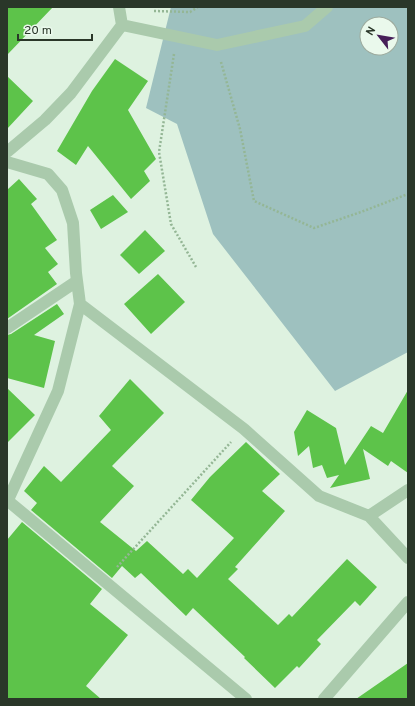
<svg xmlns="http://www.w3.org/2000/svg" width="415" height="706" viewBox="0 0 415 706" font-family="Overpass,sans-serif">
	<style>
		.green { fill: #9ec1bf; fill-rule: evenodd }
		.building { fill: #5dc34a }
		.lines { fill: none; stroke-linecap: round; stroke-linejoin: round }
		.path { stroke: #94b695; stroke-width: 2.5; stroke-dasharray: 2 2; stroke-linecap: butt }
		.minor { stroke: #aacaac; stroke-width: 12 }
	</style>
	<rect width="100%" height="100%" fill="#def2e0"/>
	<path class="green" d="M171 7H408V352L335 391 213 234 177 124 146 108ZM367 24H391V48H367Z"/>
	<path class="building" d="M7 7H53L7 55Z
		M115 59 148 81 128 110 156 159 144 171 150 181 131 199 88 146 76 165 57 151 92 91Z
		M7 76 33 101 7 129Z
		M19 179 37 199 31 204 57 240 45 248 58 264 48 272 57 284 7 319V190Z
		M113 195 128 212 101 229 90 210Z
		M145 230 165 251 139 274 120 255Z
		M158 274 185 302 151 334 124 304Z
		M57 304 64 314 34 335 55 341 44 388 7 378V335L11 334Z
		M130 379 164 413 112 466 134 486 100 522 136 551 147 541 183 574 188 569 197 578 234 538 191 500 210 477 246 442 280 474 262 491 285 511 235 567 238 569 228 579 278 625 289 614 292 617 347 559 377 587 360 606 355 601 317 640 321 644 299 668 297 666 275 688 244 658 245 657 193 608 186 616 141 573 135 578 122 566 112 578 31 510 37 503 24 491 44 466 61 482 111 430 99 416Z
		M7 388 35 415 7 443Z
		M408 390V473L391 461 388 466 363 449 370 479 330 488 339 475 327 478 322 465 313 468 309 446 298 456 294 432 307 410 336 428 345 465 371 426 383 433Z
		M22 522 102 589 90 604 128 635 86 686 101 699H7V540Z
		M408 663V699H356Z"/>
	<g class="lines">
		<path class="path" d="M154 11 190 12 198 7
			M174 54 159 152 171 224 196 267
			M221 62 240 129 254 201 314 228 361 212 408 194
			M117 567 231 442"/>
		<path class="minor" d="M119 7 122 25
			M7 152 45 120 71 93 122 25 217 45 305 26 327 7
			M7 162 48 174 62 190 73 223 76 273 80 304 58 391 7 502
			M80 304 244 429 319 496 369 516 408 558
			M7 328 77 281
			M7 500 246 699
			M369 516 408 490
			M324 699 408 602"/>
	</g>
	<rect width="415" height="706" fill="none" stroke="#2a3729" stroke-width="16"/>
	<g transform="translate(379 36) rotate(301)"><circle r="19" fill="#eaf9ec" stroke="#9dab9e"/>
	<path d="M0-3L7 15L0 10L-7 15Z" fill="#461f58"/>
	<text y="-6" font-size="11" font-weight="bold" text-anchor="middle" fill="#2a3729">N</text>
	</g>
	<path d="M18 34v6h74v-6" fill="none" stroke="#2a3729" stroke-width="2"/>
	<text x="24" y="34" font-size="12" fill="#2a3729" stroke="#eaf9ec" stroke-width="3" paint-order="stroke">20 m</text>
</svg>
